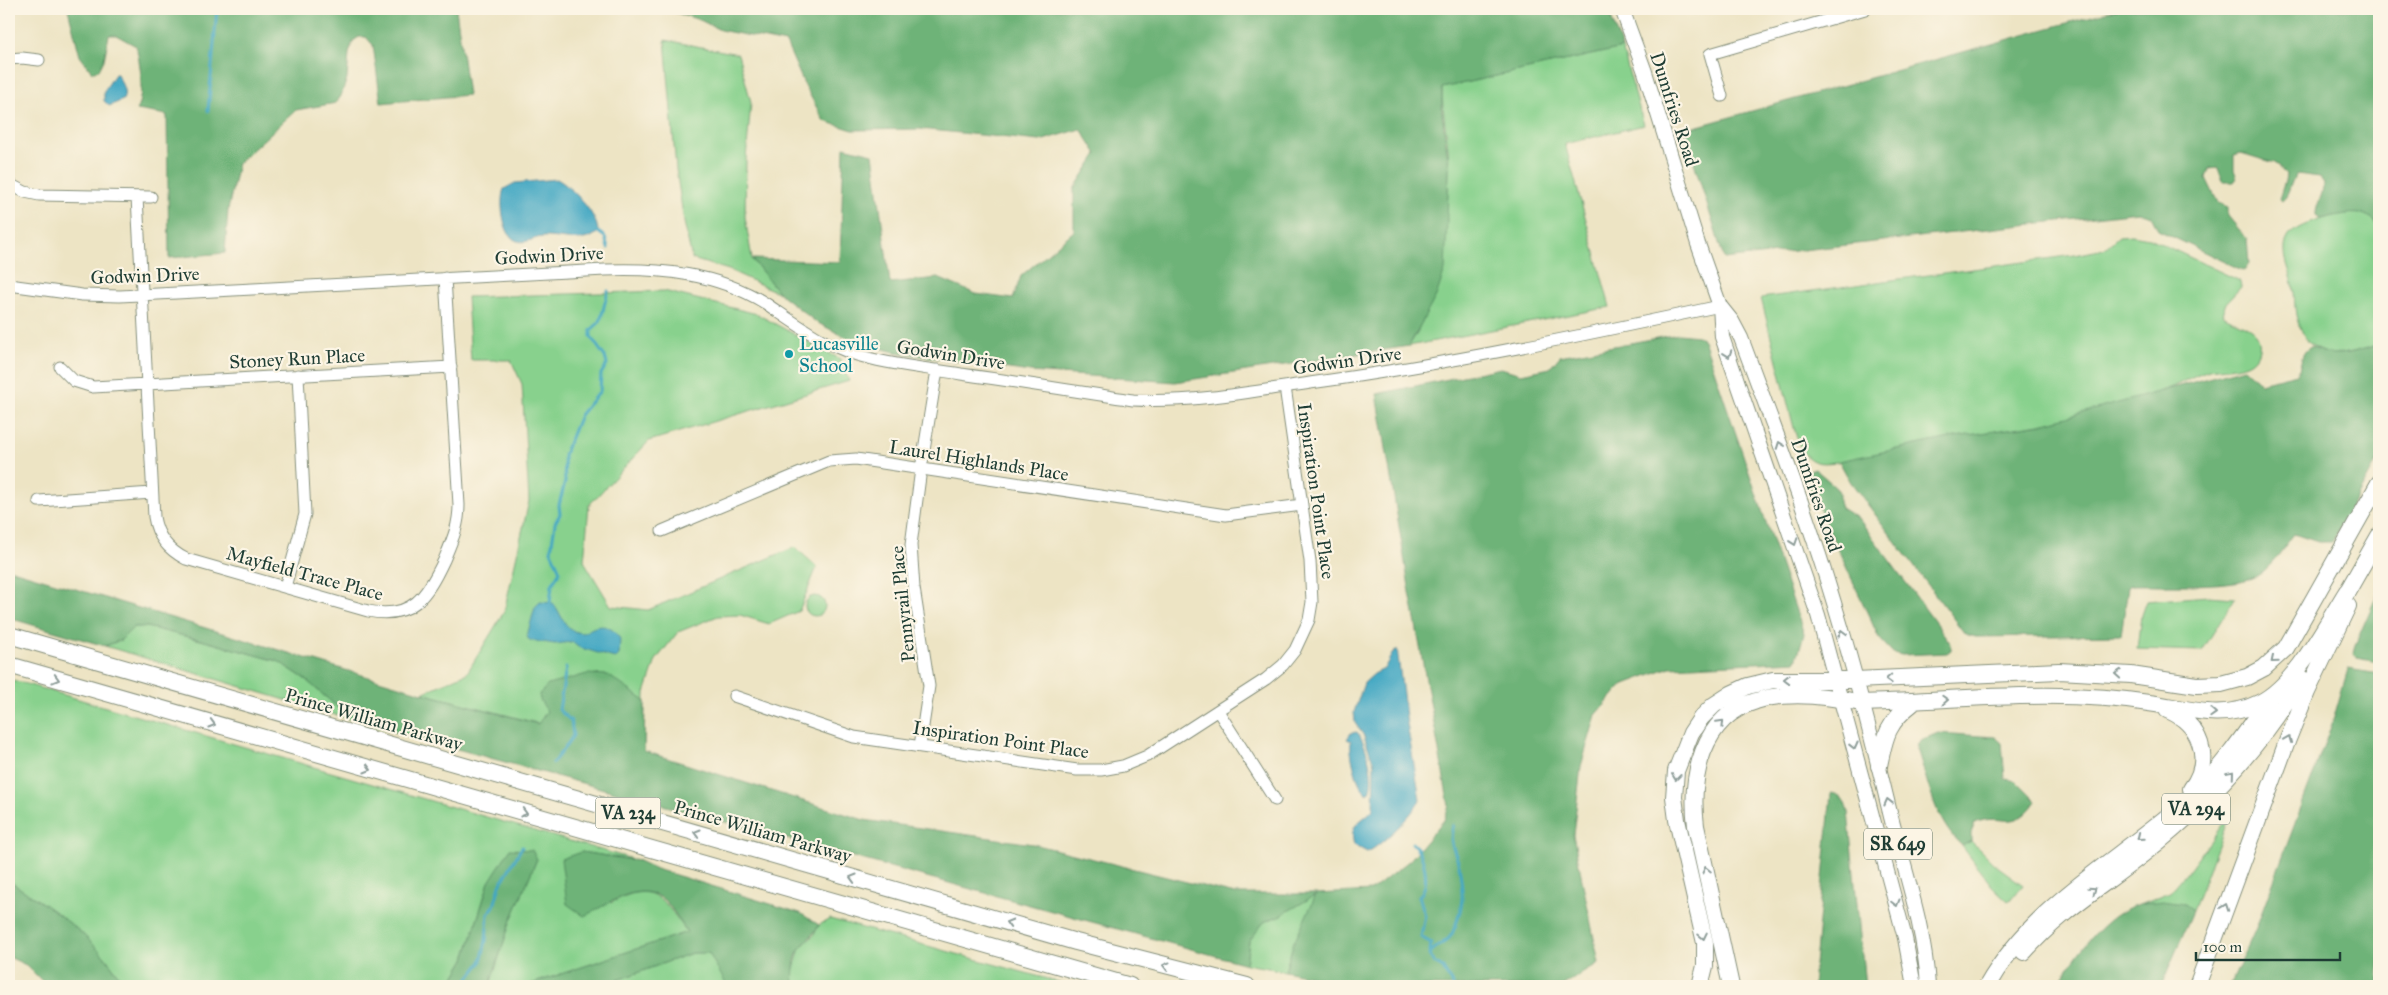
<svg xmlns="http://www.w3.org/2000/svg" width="2388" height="995" viewBox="0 0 2388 995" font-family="'IM FELL Great Primer',serif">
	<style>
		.green { fill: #88d18d; stroke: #548760 }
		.forest { fill: #6eb378; stroke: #467856 }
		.water { fill: #43a7c3; stroke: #31727c }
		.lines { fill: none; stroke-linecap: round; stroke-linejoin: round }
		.stream { stroke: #43a7c3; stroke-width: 3 }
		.minor-casing { stroke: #86907c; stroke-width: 13 }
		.major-casing { stroke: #86907c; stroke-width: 16 }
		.highway-casing { stroke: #86907c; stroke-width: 18 }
		.minor { stroke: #fff; stroke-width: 11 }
		.major { stroke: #fff; stroke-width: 14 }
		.highway { stroke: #fff; stroke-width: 16 }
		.oneway { stroke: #8f9e9a }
		.culture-dot { fill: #0f9aa8; stroke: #fcf5e5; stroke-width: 2 }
		.labels { text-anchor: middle; stroke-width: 4.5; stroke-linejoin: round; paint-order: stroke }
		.shield { fill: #fcf5e5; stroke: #617469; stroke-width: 1 }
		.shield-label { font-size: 18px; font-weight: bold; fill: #1f3d34 }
		.street-label { font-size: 19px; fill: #1f3d34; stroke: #fcf5e5 }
		.culture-label { font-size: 19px; fill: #0d838f; stroke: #fcf5e5; text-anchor: start }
	</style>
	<rect width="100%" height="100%" fill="#fcf5e5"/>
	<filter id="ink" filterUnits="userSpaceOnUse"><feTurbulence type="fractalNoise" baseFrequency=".02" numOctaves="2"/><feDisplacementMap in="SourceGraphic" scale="10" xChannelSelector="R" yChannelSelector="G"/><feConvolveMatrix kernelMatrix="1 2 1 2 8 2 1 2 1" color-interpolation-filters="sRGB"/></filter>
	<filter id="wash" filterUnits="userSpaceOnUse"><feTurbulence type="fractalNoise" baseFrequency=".0096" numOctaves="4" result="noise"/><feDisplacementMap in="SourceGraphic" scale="20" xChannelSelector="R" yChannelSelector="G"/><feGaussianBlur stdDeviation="1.12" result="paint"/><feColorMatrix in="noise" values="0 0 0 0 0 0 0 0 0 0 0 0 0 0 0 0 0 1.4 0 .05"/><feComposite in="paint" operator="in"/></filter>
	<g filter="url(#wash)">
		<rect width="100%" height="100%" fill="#ede4c4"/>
		<path class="green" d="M665 40 738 54 751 102 746 159 745 217 752 259 779 293 729 270 692 259 684 222 676 169Z
			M1622 48 1644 125 1565 144 1610 307 1409 346 1418 331C1431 278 1449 223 1449 168 1449 141 1442 115 1442 88Z
			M2348 213C2363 213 2371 215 2379 227V344C2340 358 2308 364 2296 315 2294 305 2295 294 2293 284 2290 269 2279 251 2289 236 2298 223 2333 216 2348 213Z
			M2132 235 2149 238 2240 281 2241 287 2226 303 2222 314C2235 324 2263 326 2259 349 2255 372 2222 366 2206 371 2194 375 2183 382 2172 387 2130 402 2084 416 2040 424 1999 431 1958 436 1917 445 1896 449 1834 467 1816 462 1801 457 1798 441 1794 428L1761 298 2075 255 2104 249 2119 236Z
			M664 291 757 314 840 359 849 381 649 441 589 505 584 561 611 606 648 610 795 547 817 567 799 611 769 624 740 615 718 616 678 632 656 660 645 693 644 751 422 693 467 673 504 612 529 501 522 384 511 360H471L467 297Z
			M2208 596 2235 598 2202 651 2137 649 2141 615 2146 601Z
			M805 606a10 10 0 1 1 20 0a10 10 0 1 1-20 0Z
			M134 627H147L201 640 278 661 305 679 343 712 369 725 105 646 121 640Z
			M9 679 639 861 581 852 611 903C653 879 663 899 687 932L525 986H493L491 982 511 920 537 859 489 882 465 959 449 986H125C95 935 57 913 9 881V718L11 712V697H9Z
			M2230 814 2193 911C2177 899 2159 902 2140 904L2170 892 2190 869Z
			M1971 841 1993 863 2023 885 2009 902 1992 886 1962 846Z
			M1317 894 1294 942 1285 971 1246 964 1249 941 1264 922 1281 915Z
			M830 919 1073 986H794L793 972 800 948 814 935 819 925Z
			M692 953H709L728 985 601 986Z"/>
		<path class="forest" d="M68 9H456L468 95 381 103 373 45 366 37H359L353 41 349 53 347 78 341 96 336 103 296 110 238 163 228 210 225 253 169 258 167 115 137 110C144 91 141 66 136 46L116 35H109L104 60 99 70 92 72 80 56Z
			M653 9H1608L1622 48 1442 88V111L1449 167 1445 270 1436 296 1409 346 1175 382 1030 372 895 352 853 341 816 322 779 293 752 259 840 262 844 147 873 154 890 283 938 278 976 294 1013 299 1021 276 1074 231V189L1097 154 1081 129 1040 141 920 129 853 130 824 121 805 86 786 43 720 30 700 20 670 11H653Z
			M2117 9H2379V227C2365 206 2342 215 2320 219L2316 216C2315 202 2329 190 2320 177L2297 174C2289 182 2291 194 2282 201L2279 199 2285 181 2286 174 2274 163 2241 153 2234 155V170L2237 178 2234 182H2223L2218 168 2209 169 2206 178 2218 203 2228 207V216L2247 239 2249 264 2244 271 2158 230 2151 216 2138 212 1724 259 1684 130Z
			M1679 334 1698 336 1704 340 1804 634 1796 661 1670 667 1622 685 1596 715 1581 766 1573 835 1599 963 1562 986H1357L1285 971 1294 942 1316 895 1281 915 1264 922 1249 941 1246 964 369 725 343 712 305 679 278 661 201 640 147 627H134L121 640 105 646 9 618V569L422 693 538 724 547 711 540 700 539 694 548 685 587 674 608 675 645 701 644 751 864 820 1033 844 1235 894H1317L1371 891 1410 860 1444 820 1449 806 1408 581 1377 394 1501 368 1521 374 1550 368 1560 356Z
			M2379 344V457L2332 542H2318L2294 534C2283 548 2274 564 2260 574 2239 589 2159 584 2131 585L2128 587 2121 635 1976 637 1965 634 1850 481 1839 461 1955 437 2042 424 2244 368 2260 383 2297 374C2303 363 2299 353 2311 347 2334 360 2356 352 2379 344Z
			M1815 469 1836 487 1839 492V502L1841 508 1859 519 1951 644V650L1947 653 1902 655 1893 653 1879 638 1807 482 1809 471Z
			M2379 590V662L2357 658 2353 654 2355 645Z
			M2348 669 2379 674V986H2230L2256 928 2332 724Z
			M1938 733 1995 737 2002 743 2005 779 2016 781 2036 801C2013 835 2002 811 1975 823L1971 833V841L1962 846C1934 820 1929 784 1917 749L1918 744 1924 739Z
			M1831 793C1843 795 1844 800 1848 812L1865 986H1813Z
			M510 849 532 850 537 859 511 920 491 981 493 986H449L465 959 489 882Z
			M581 852 639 861 656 869 800 913 819 925C814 934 808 939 801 947 793 957 793 974 794 986H727L709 953H692L601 986H525L687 932C681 923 669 902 660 897 635 882 608 905 584 916L567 904 561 859Z
			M9 881C57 913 95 935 125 986H47L26 965 9 957Z
			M2163 901 2184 904 2193 911 2161 986H2132L2117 982 2115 986H2056C2076 957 2103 913 2140 904 2147 902 2156 902 2163 901Z"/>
		<path class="water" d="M115 74H117C121 83 127 90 123 100L109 106 104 101V91Z
			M557 179C572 187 598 215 598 232 585 246 558 236 542 237 533 238 524 245 515 240 503 234 499 201 504 189L515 183Z
			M540 602 553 603C563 615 564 633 584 633 598 623 610 623 620 639L619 655 616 658 611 657 578 647 572 642 555 644 529 640 527 636 535 607Z
			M1397 649 1407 724 1420 799C1418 810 1379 848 1367 852L1354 845C1348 822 1363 822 1373 809L1374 764 1364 736 1355 723 1354 712 1364 683 1374 674 1384 669 1392 654Z
			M1357 732C1366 741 1378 785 1367 794 1357 787 1349 753 1351 741L1347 739 1351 733Z"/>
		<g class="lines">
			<path class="stream" d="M208 111 217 9
				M598 232 605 237 608 248
				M550 603 552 585 560 571 551 551 555 523 560 514 559 505 565 482 564 455 580 415 600 391 601 374 607 364 605 357 591 337V330L600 322 608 291
				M553 763C557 756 570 743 573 735L571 721 559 710 566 668
				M1453 825C1448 849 1455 846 1459 866 1464 895 1464 907 1452 934 1447 944 1434 945 1429 955L1434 963 1443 968 1453 986
				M1412 843C1425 853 1431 886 1419 896L1425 915 1421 937 1431 943 1430 952
				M463 986 481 962 486 941 488 914 494 906 500 885 522 847"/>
		</g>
	</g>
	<g filter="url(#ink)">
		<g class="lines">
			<defs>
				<path id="minor" d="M9 59 22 58 39 60
					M1722 96 1710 54 1865 9
					M9 184 25 192 39 195 151 197
					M137 197 154 517C157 536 168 550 186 559L368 611C412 620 427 596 444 560 452 541 459 526 459 505L445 278
					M9 285 82 295 120 296 605 270C659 268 717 273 765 303 795 323 822 344 857 355 890 365 926 368 961 374 1018 382 1075 391 1133 400 1192 403 1251 392 1310 383 1448 364 1584 335 1720 306
					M60 367 74 381 93 387 451 367
					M39 501 152 493
					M662 531 829 461 856 459 1226 515 1302 505
					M285 587 305 514 298 375
					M734 696 854 737 1077 770H1101L1123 766 1147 756 1266 679 1283 665 1295 650 1309 620 1312 602 1310 561 1285 387
					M1218 711 1275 800
					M920 746 929 686 914 588 911 545 921 469 937 370"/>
				<path id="major" d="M1622 9 1645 72 1698 244 1720 306 1722 337 1818 615 1905 938 1914 986
					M1720 306 1732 321 1741 338C1768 410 1795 482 1819 555 1847 641 1870 729 1891 817 1905 872 1925 929 1928 986"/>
				<path id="highway" d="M2342 601 2379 536
					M9 635 1076 942 1247 986
					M9 665 1130 986
					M2167 710C2200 723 2214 759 2191 789
					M1879 766C1885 735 1888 722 1914 702
					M2024 952C2061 910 2099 889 2142 855 2205 806 2261 747 2301 678
					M1700 986 1705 966V943L1677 820 1674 797 1676 771 1691 733 1701 718 1714 705 1731 694 1748 686 1773 680H1855L2059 671 2131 675 2197 685 2221 684 2247 677 2264 668 2286 648 2379 483
					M1731 986 1696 826C1690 778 1701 717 1756 701 1787 691 1829 696 1861 703 1961 700 2057 688 2156 704 2192 710 2225 720 2259 703 2296 685 2325 626 2347 591
					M1987 986C2037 898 2131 855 2202 786 2228 760 2248 729 2269 700
					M2197 986 2288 739 2307 692 2348 606"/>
			</defs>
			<use href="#minor" class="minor-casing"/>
			<use href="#major" class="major-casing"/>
			<use href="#highway" class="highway-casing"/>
			<use href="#minor" class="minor"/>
			<use href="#major" class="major"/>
			<use href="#highway" class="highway"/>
		</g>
		<defs><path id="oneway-chevron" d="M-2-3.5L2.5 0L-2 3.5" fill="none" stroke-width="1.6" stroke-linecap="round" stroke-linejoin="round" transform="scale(1.25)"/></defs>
		<g class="oneway">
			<use href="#oneway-chevron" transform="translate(1728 354) rotate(71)"/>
			<use href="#oneway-chevron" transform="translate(1780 445) rotate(-110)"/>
			<use href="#oneway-chevron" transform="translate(1794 542) rotate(71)"/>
			<use href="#oneway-chevron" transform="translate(1842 633) rotate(-105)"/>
			<use href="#oneway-chevron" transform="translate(2274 660) rotate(140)"/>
			<use href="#oneway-chevron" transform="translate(2118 674) rotate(-175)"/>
			<use href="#oneway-chevron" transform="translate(56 679) rotate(16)"/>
			<use href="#oneway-chevron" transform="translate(1787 679) rotate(180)"/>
			<use href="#oneway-chevron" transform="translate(1889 679) rotate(177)"/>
			<use href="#oneway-chevron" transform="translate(1945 700) rotate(-3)"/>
			<use href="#oneway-chevron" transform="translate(2213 713) rotate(3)"/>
			<use href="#oneway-chevron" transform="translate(1721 723) rotate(-46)"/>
			<use href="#oneway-chevron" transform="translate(212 724) rotate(16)"/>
			<use href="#oneway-chevron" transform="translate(2288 739) rotate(-68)"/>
			<use href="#oneway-chevron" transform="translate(1854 746) rotate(76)"/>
			<use href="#oneway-chevron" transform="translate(368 769) rotate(16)"/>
			<use href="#oneway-chevron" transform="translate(2231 774) rotate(-50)"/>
			<use href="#oneway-chevron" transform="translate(1676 777) rotate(97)"/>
			<use href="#oneway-chevron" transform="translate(1888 802) rotate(-104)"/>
			<use href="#oneway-chevron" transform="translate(524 813) rotate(16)"/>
			<use href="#oneway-chevron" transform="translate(697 833) rotate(-164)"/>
			<use href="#oneway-chevron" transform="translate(2140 837) rotate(141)"/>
			<use href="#oneway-chevron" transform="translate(1706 870) rotate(-103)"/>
			<use href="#oneway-chevron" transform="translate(853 878) rotate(-164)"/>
			<use href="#oneway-chevron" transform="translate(2093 890) rotate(-35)"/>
			<use href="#oneway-chevron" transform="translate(1896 903) rotate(75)"/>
			<use href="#oneway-chevron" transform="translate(2225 907) rotate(-70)"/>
			<use href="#oneway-chevron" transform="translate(1009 923) rotate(-164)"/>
			<use href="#oneway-chevron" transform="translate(1703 936) rotate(78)"/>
			<use href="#oneway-chevron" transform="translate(1166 966) rotate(-165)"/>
		</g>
	</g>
	<circle class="culture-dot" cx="789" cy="354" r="5"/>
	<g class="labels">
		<g class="shield">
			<rect x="2162" y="793.5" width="68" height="31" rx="4"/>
			<rect x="595.5" y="797.5" width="65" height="31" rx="4"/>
			<rect x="1864" y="828.5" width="68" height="31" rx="4"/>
		</g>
		<g class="shield-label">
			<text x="2196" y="815">VA 294</text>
			<text x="628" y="819">VA 234</text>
			<text x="1898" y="850">SR 649</text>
		</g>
		<g class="street-label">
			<text transform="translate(1675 109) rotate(72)" y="7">Dumfries Road</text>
			<text transform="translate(549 255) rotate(-3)" y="7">Godwin Drive</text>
			<text transform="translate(145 275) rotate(-2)" y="7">Godwin Drive</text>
			<text transform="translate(951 354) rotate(9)" y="7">Godwin Drive</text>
			<text transform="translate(297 358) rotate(-3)" y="7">Stoney Run Place</text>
			<text transform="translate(1347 360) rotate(-8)" y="7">Godwin Drive</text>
			<text transform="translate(979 460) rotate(9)" y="7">Laurel Highlands Place</text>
			<text transform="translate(1317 491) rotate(82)" y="7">Inspiration Point Place</text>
			<text transform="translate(1817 495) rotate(71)" y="7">Dumfries Road</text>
			<text transform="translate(305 573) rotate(15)" y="7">Mayfield Trace Place</text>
			<text transform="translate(902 604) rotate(-96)" y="7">Pennyrail Place</text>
			<text transform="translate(374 719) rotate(16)" y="7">Prince William Parkway</text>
			<text transform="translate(1001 739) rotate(8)" y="7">Inspiration Point Place</text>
			<text transform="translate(763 831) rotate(16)" y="7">Prince William Parkway</text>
		</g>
		<g class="culture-label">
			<text x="799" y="350">Lucasville<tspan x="799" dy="22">School</tspan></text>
		</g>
	</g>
	<rect width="2388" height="995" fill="none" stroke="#fcf5e5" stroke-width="30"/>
	<path d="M2196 952v8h144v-8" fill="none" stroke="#1f3d34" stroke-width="2.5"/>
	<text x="2203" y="952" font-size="15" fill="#1f3d34" stroke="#fcf5e5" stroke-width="4" paint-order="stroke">100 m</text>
</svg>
